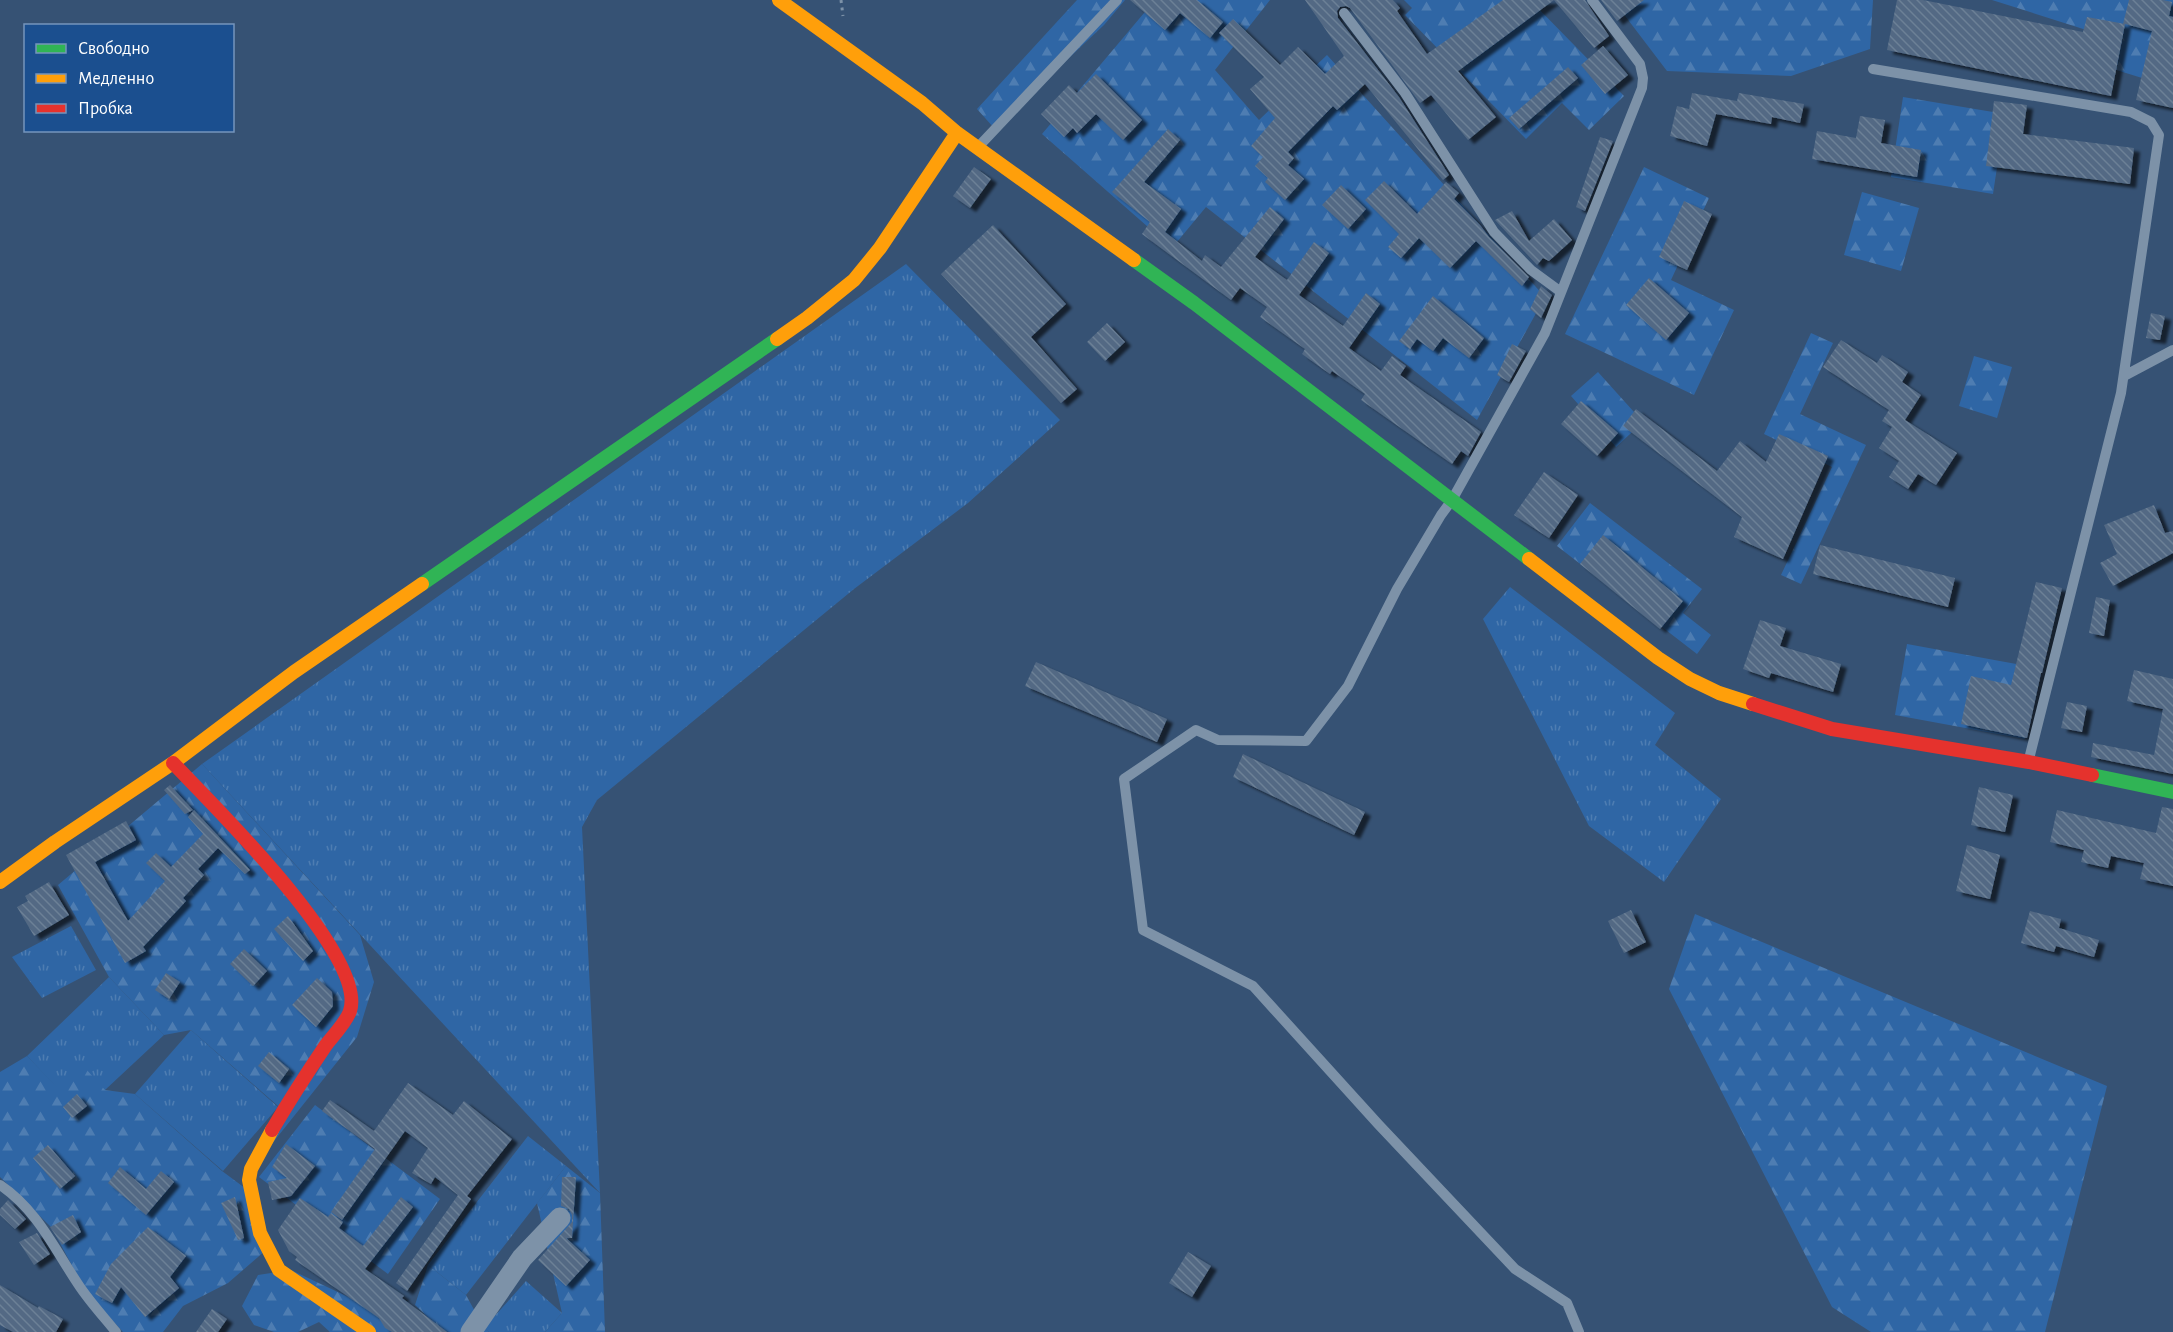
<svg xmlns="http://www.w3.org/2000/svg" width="2173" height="1332" viewBox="0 0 2173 1332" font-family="'Alegreya Sans',sans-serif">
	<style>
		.grass { fill: url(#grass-tufts) }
		.forest { fill: url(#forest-firs) }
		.building { fill: url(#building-back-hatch); filter: url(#shadow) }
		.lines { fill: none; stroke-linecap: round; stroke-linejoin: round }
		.path { stroke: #7d92a8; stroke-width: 3; stroke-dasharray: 3 4.5; stroke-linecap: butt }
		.lane { stroke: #7d92a8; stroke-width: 10 }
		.street { stroke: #7d92a8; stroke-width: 21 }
		.fast { stroke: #30b455; stroke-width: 14 }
		.slow { stroke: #ff9f0a; stroke-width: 14 }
		.jam { stroke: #e5322d; stroke-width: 14 }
	</style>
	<defs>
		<pattern id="grass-tufts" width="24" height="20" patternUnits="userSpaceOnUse" patternTransform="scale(1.5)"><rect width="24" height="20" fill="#2f66a5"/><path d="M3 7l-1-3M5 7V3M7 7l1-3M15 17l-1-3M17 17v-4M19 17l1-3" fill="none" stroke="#4e7db2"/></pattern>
		<pattern id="forest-firs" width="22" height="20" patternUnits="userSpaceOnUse" patternTransform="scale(1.5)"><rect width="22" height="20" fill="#2f66a5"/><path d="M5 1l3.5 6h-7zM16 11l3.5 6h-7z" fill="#4e7db2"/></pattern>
		<pattern id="building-back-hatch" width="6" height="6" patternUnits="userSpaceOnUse" patternTransform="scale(1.5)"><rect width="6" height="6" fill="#526984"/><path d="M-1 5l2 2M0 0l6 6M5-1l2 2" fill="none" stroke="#6c8096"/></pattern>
		<filter id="shadow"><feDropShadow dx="6" dy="4" stdDeviation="1.5" flood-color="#0009"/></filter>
	</defs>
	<rect width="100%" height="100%" fill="#365274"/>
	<path class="grass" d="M906 264 1060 420 968 503 854 589 597 800 582 827 600 1193 202 764Z
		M1510 587 1675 713 1655 745 1721 799 1664 882 1589 826 1483 619Z
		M71 926 96 970 42 998 12 957Z
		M109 977 164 1035 105 1090 61 1092 27 1056Z
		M191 1030 278 1107 223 1171 135 1094Z
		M528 1136 566 1166 466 1295 428 1265Z
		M526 1281 562 1313 545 1332H489L484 1328Z"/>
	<path class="forest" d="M1077 0H1125L1104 25 994 128 977 109Z
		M1155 0H1270L1215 70 1259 120 1327 55 1545 297 1477 420 1206 207 1172 248 1042 134Z
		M1404 0H1530L1624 96 1589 130 1562 103 1526 139 1405 15 1412 8Z
		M1613 0H1873L1870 49 1791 76 1667 71Z
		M1992 0H2173V69L2168 86 2113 69 2121 41Z
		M1903 97 2005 114 1993 194 1891 177Z
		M1644 167 1709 198 1671 280 1734 310 1694 395 1565 334Z
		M1862 192 1919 208 1901 271 1844 255Z
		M1811 333 1833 343 1800 414 1866 445 1801 584 1781 575 1832 467 1764 434Z
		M1974 356 2012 367 1997 418 1959 406Z
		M1598 372 1643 422 1616 447 1571 396Z
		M1590 503 1702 589 1683 613 1711 635 1697 654 1557 546Z
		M1907 644 2038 668 2025 739 1895 715Z
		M202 764 360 935 374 982 357 1037 263 1155 278 1106 191 1030 164 1035 109 977 58 885Z
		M1695 914 2107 1086 2045 1332H1871L1832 1307 1669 989Z
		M27 1056 61 1091 85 1068 105 1090 135 1094 222 1171 257 1197 266 1250 228 1283 183 1306 163 1332H123L86 1292 52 1228 0 1177V1072Z
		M315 1105 440 1199 388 1274 259 1177Z
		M566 1166 600 1193 605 1332H545L562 1313 537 1203Z
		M428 1265 466 1295 484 1328 489 1332H443L415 1305Z
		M291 1270 376 1310 398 1332H330L319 1322 298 1332H274L254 1325 242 1306 258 1275Z"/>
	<path class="building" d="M1130 0H1197L1223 22 1210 38 1180 13 1165 30Z
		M1305 0H1393L1400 8 1397 11 1427 54 1503 0H1554L1458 71 1496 117 1468 140 1431 95 1420 103 1350 8 1346 6 1340 7 1337 11 1338 18 1399 97 1449 175 1443 180 1365 84 1337 110 1333 106 1288 152 1294 158 1288 165 1304 179 1285 200 1265 182 1268 178 1255 166 1263 157 1251 146 1275 118 1250 89 1264 77 1219 33 1233 19 1280 65 1298 47 1325 74 1344 56Z
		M1554 0H1585L1609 36 1594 48Z
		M1601 0H1644L1617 21Z
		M1897 0H1923L2083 32 2087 17 2125 24H2123L2129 0H2163L2172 2 2169 16 2173 17V108L2136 100 2152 31 2125 24 2111 96 1887 50Z
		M1603 46 1628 75 1605 94 1581 65Z
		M1568 67 1578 78 1519 129 1509 118Z
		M1096 74 1142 120 1123 140 1096 114 1077 133 1073 128 1064 137 1041 114 1069 85 1077 93Z
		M1692 93 1737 101 1739 93 1804 104 1800 123 1772 117 1771 124 1716 114 1707 146 1670 136 1677 106 1689 109Z
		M1994 101 2027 105 2023 134 2134 148 2130 184 1986 166Z
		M1860 116 1885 120 1881 143 1921 150 1917 177 1812 159 1817 131 1856 138Z
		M1168 129 1180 140 1144 182 1181 209 1165 232 1202 261 1205 255 1221 267 1270 207 1284 219 1255 257 1287 280 1314 242 1329 253 1299 295 1343 326 1366 293 1380 304 1349 348 1381 371 1392 356 1406 366 1400 375 1481 432 1468 456 1461 451 1452 464 1361 400 1365 394 1332 371 1330 374 1302 354 1305 349 1260 317 1267 307 1240 288 1231 300 1142 234 1150 222 1112 192Z
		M1600 137 1613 141 1585 211 1576 207Z
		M974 167 991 179 970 208 953 196Z
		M1384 181 1417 214 1446 182 1459 193 1454 199 1480 225 1489 237 1529 277 1522 286 1476 241 1450 268 1419 238 1401 258 1388 247 1399 234 1365 200Z
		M1341 185 1366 209 1348 229 1322 205Z
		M1684 201 1712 214 1687 270 1659 257Z
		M1512 211 1529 241 1554 219 1572 240 1549 261 1543 258 1537 265 1495 220Z
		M993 225 1066 304 1031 337 1077 389 1061 403 941 274Z
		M1649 278 1689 313 1666 340 1626 305Z
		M1541 286 1552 295 1541 318 1530 309Z
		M1433 296 1484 338 1469 358 1443 338 1433 351 1417 339 1410 349 1399 341Z
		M2151 313 2165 316 2160 340 2146 338Z
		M1107 323 1125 342 1105 361 1087 342Z
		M1841 340 1877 363 1882 355 1908 372 1902 382 1921 395 1905 420 1957 453 1936 485 1918 474 1908 489 1889 477 1899 461 1879 448 1892 427 1882 421 1889 410 1823 367Z
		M1512 344 1526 351 1509 382 1497 375Z
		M1581 401 1618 433 1597 456 1561 424Z
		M1636 409 1717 471 1740 441 1766 462 1779 434 1828 456 1783 559 1734 537 1742 517 1623 426Z
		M1544 472 1578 495 1549 538 1514 515Z
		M2154 505 2165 533 2173 531V553L2113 586 2100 563 2117 554 2104 525Z
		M1603 535 1683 601 1660 629 1580 564Z
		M1820 545 1955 578 1948 607 1813 574Z
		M2036 582 2062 588 2042 673H2041L2027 738 1961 724 1971 676 2011 685Z
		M2096 597 2110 600 2104 636 2089 633Z
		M1760 620 1786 628 1780 646 1841 664 1833 692 1771 673 1769 678 1743 669Z
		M1036 662 1167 719 1157 742 1025 686Z
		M2134 670 2173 679V774L2091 757 2093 743 2154 755 2163 709 2127 701Z
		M2067 702 2087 706 2082 732 2061 728Z
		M1243 754 1365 812 1354 835 1233 777Z
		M170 785 193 810 185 814 164 790Z
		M1979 787 2013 795 2005 832 1971 825Z
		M2162 807 2173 809V886L2140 879 2144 863 2111 856 2108 868 2081 862 2084 850 2050 842 2057 810 2156 833Z
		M194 810 250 870 245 874 218 848 198 869 204 875 183 898 186 901 143 947 146 951 125 963 66 855 126 821 136 840 95 862 128 921 165 881 146 863 156 853 171 867 203 834 188 817Z
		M1967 845 2000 855 1990 899 1956 891Z
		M49 882 69 915 34 936 17 907 28 901 25 896Z
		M1631 910 1646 942 1624 953 1608 921Z
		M2030 911 2061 919 2059 928 2099 940 2094 957 2056 946 2054 952 2021 943Z
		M288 916 313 951 303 961 274 929Z
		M244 949 267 971 253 986 230 964Z
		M166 973 180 982 169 999 155 990Z
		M317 978 332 992 333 1006 316 1027 292 1005Z
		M269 1052 289 1069 279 1083 258 1066Z
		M408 1083 453 1115 464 1101 512 1139 467 1196 471 1199 407 1291 396 1283 458 1195 435 1177 431 1184 412 1173 428 1148 405 1131 342 1220 331 1212 375 1149 322 1111 330 1100 374 1131Z
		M77 1094 87 1106 72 1118 63 1107Z
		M286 1144 315 1166 291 1196 272 1200 268 1182 287 1178 272 1167Z
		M48 1145 75 1176 60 1189 33 1158Z
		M120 1167 146 1189 161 1171 174 1182 146 1215 108 1183Z
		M562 1177H576L572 1238H566L590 1260 566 1286 538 1260 572 1222V1215L569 1209 561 1206Z
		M235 1197 244 1238 238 1240 221 1203Z
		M401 1197 413 1207 365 1269 404 1296 402 1298 447 1332H392L385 1328 379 1318 295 1260 297 1257 289 1251 279 1232 278 1230 300 1198 328 1217 331 1213 343 1222 339 1228 363 1246Z
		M8 1200 26 1219 15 1229 0 1215V1209Z
		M73 1215 81 1232 62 1245 50 1227Z
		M148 1227 186 1256 170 1277 179 1288 145 1317 121 1287 112 1303 95 1294 111 1264Z
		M37 1233 50 1254 34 1265 19 1242Z
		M1188 1252 1211 1266 1192 1297 1169 1283Z
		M0 1285 38 1308 39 1306 63 1319 56 1332H13L0 1325Z
		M212 1309 227 1319 218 1332H196Z"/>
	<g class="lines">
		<path class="path" d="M841 0 843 16"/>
		<path class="lane" d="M1344 13 1405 93 1494 232 1531 270 1561 292
			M1873 69 2131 112 2151 122 2159 135 2121 393 2029 759
			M980 145 1117 0
			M2124 376 2173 350
			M0 1185C37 1210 54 1248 78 1284 89 1301 103 1316 116 1332
			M1579 1332 1567 1303 1515 1269 1379 1125 1253 986 1143 930 1124 779 1196 730 1218 740 1306 741 1348 686 1397 589 1441 515 1452 500 1545 333 1642 88 1643 78 1640 64 1592 0"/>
		<path class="street" d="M471 1332 522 1258 560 1218"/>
		<path class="fast" d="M1134 260 1194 303 1529 559
			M422 584 777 339
			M2092 775 2173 792"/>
		<path class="slow" d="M779 0 922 103 957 133 1134 260
			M777 339 807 318 854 280 880 248 957 133
			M1529 559 1658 658 1690 679 1719 693 1753 704
			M0 882 55 842 173 763 294 672 422 584
			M272 1130 251 1169 249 1180 260 1233 279 1270 369 1332"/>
		<path class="jam" d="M1753 704 1832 729 2029 762 2092 775
			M173 763C211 803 368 956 350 1011 347 1021 333 1036 326 1045 307 1073 289 1101 272 1130"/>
	</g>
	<rect x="24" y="24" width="210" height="108" fill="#1b4f8f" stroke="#7695bc" stroke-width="1.5"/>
	<rect x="36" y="44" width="30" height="9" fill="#30b455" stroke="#7695bc" stroke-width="1.5"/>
	<text x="78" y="54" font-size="18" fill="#ffffff">Свободно</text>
	<rect x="36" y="74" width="30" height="9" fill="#ff9f0a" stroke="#7695bc" stroke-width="1.5"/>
	<text x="78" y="84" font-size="18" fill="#ffffff">Медленно</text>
	<rect x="36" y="104" width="30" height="9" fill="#e5322d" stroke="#7695bc" stroke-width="1.5"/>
	<text x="78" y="114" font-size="18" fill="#ffffff">Пробка</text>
</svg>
